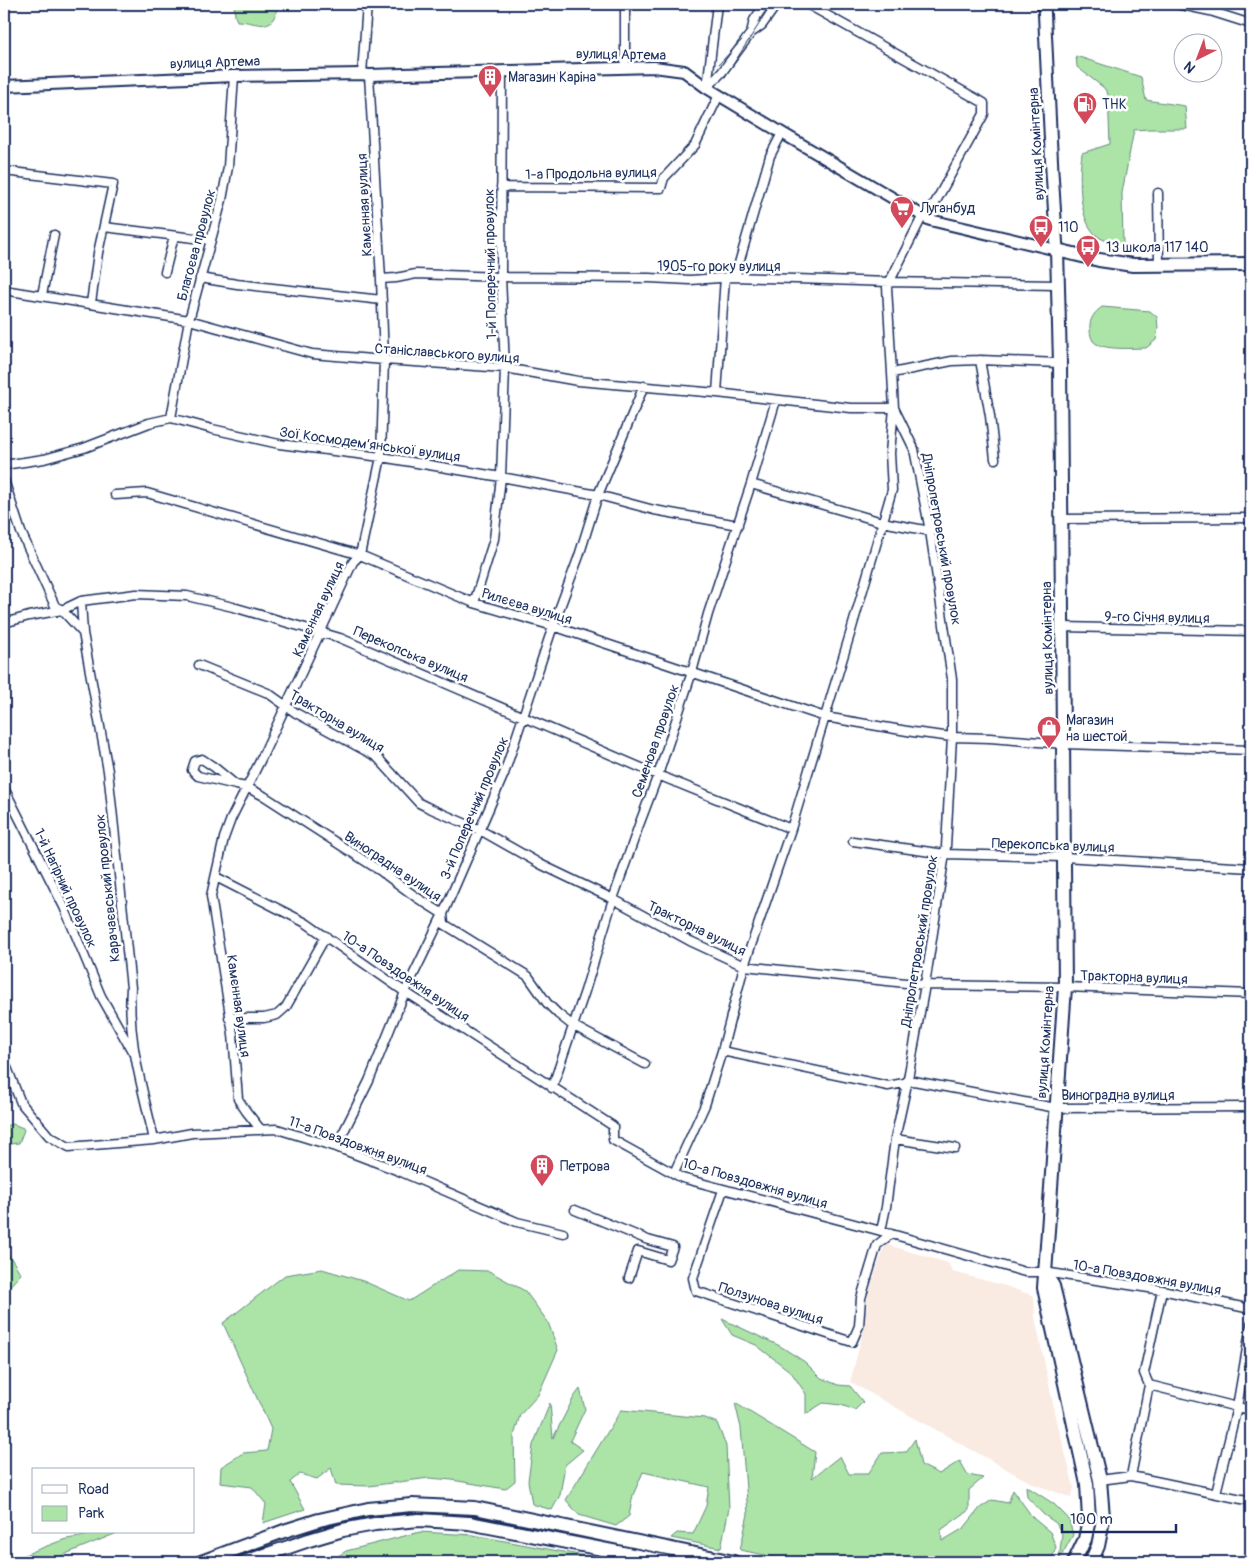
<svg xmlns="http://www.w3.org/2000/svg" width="1255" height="1566" viewBox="0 0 1255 1566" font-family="Pangolin,sans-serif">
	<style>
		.built { fill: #faebe2 }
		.green { fill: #ace3a6; stroke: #648982 }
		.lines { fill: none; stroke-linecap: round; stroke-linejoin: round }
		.minor-casing { stroke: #1b2f5e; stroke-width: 11 }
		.tertiary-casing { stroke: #1b2f5e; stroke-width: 14 }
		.secondary-casing { stroke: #1b2f5e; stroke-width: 15 }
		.primary-casing { stroke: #1b2f5e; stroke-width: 16 }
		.minor { stroke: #fff; stroke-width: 8 }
		.tertiary { stroke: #fff; stroke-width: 10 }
		.secondary { stroke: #fff; stroke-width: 11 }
		.primary { stroke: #fff; stroke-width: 12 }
		.tram { stroke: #1b2f5e; stroke-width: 1 }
		.labels { text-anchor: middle; stroke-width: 5; stroke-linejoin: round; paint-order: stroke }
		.street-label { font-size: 14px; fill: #1b2f5e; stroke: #fff }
		.poi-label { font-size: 14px; fill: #1b2f5e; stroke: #fff; text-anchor: start }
	</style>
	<rect width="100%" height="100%" fill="#fff"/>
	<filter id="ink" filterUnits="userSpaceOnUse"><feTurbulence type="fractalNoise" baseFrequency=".02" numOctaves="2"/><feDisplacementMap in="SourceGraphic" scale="10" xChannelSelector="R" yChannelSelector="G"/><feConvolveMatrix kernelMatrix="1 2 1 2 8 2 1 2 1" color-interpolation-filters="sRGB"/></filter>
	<g filter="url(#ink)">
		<path class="built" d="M885 1244 948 1263 953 1272 1006 1286 1034 1296 1035 1317 1055 1413 1074 1487 1072 1498 1033 1484 850 1382 865 1324 868 1295Z"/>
		<path class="green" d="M234 4H278C273 36 257 21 237 21L235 16Z
			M1076 56 1141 77 1146 100 1185 106 1187 129H1150L1134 130 1122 193 1123 245C1115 243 1107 242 1100 238 1077 224 1079 176 1082 153L1110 144 1108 94 1104 88 1077 67Z
			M1102 307 1150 311 1157 317 1158 328 1156 340 1146 348C1134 348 1101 351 1093 341 1091 338 1090 333 1090 330 1089 319 1094 313 1102 307Z
			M13 1124 23 1128 24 1130 19 1143 10 1144 4 1143V1126Z
			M4 1247 21 1274 4 1292Z
			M322 1269 363 1281 409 1301 458 1270 489 1271 525 1291 548 1322 558 1350 538 1395 520 1415 514 1436 515 1481 505 1489 452 1480 429 1478 369 1486 336 1485 331 1468 317 1479 300 1474 290 1482 305 1509 263 1523 266 1504 252 1487 220 1483 221 1467 243 1453 267 1451 271 1429 223 1323 285 1275Z
			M722 1319 780 1346 805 1362 821 1378 838 1385 850 1386 863 1402 855 1410 841 1405 823 1403 806 1414V1394L791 1372 756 1345 732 1335Z
			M580 1389 585 1409 570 1441 583 1450 565 1465 560 1495 552 1510 532 1504 528 1481 533 1445 550 1403 553 1438 574 1397Z
			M735 1403 815 1452 812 1478 840 1456 849 1474H868L882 1453 906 1452 915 1439 921 1465 939 1474 960 1461 968 1475 983 1478 969 1490V1510L941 1530 942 1541 964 1528 980 1508 992 1500 1008 1503 1013 1490 1033 1518 1050 1532 1056 1547 1051 1562H799L740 1550 748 1514 741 1428Z
			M621 1410 705 1418 717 1423 726 1446 729 1508 721 1548 671 1538 677 1533 693 1534 706 1506 709 1487 643 1472 633 1495 629 1516 616 1526 579 1515 566 1500Z
			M1026 1486 1054 1504 1069 1519 1073 1535 1059 1560 1062 1534 1056 1523 1044 1515 1027 1497Z
			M93 1532 117 1533 46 1562H8C26 1554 44 1547 63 1540 73 1537 85 1538 93 1532Z
			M420 1532 473 1535 617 1562H329L346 1551Z"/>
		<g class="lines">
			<defs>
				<path id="minor" d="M625 4V67
					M1177 4 1210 11 1251 24
					M751 33 754 20 765 4
					M362 74 367 4
					M707 88 722 72 751 33 762 25 777 4
					M707 88 717 4
					M4 171 113 184 98 253 91 303
					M501 187 661 188 664 178 695 145 719 95
					M1158 193 1159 265
					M104 227 210 240
					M165 272 174 236
					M735 277 770 156 782 133
					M200 278 237 284 382 300
					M381 279 396 278 416 274 501 277 649 278 690 280 735 277 890 282 1058 285
					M4 290 189 320 312 354 384 360 505 368 578 381 717 393 851 408H894
					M42 295 54 235
					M980 360 990 416 995 459
					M892 373 952 361 980 360 1060 363
					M717 393 725 277
					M171 418 189 320 222 200 228 167 234 76
					M4 465 44 459 84 448 149 423 171 418 212 429 279 444 381 457 501 477 598 495 654 510 738 525
					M4 480 21 532 55 606 62 610 83 633 108 771 131 988C127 1042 143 1088 154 1140
					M751 484 882 522 930 531
					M115 495 147 493 360 555 474 603 553 626 825 717 913 732 952 737 990 738 1064 744 1251 750
					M1061 519 1251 518
					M81 601 83 633
					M474 603 494 539 501 477 505 368 501 277 502 71
					M4 623 29 616 62 610 81 601 136 594 187 596 233 607 340 638 658 775 791 829
					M1062 627 1251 631
					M199 665 268 693 296 713 377 757 419 803 427 807 480 830 542 865 613 899 690 941 744 966 925 985 1065 987 1251 994
					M236 785 198 776 192 770 195 761 202 759 214 767 236 785 246 787 264 796 382 872 416 897 443 914
					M4 788 64 907 101 996 132 1051
					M853 841 945 854 1063 857 1251 868
					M216 877 306 923 405 992 613 1126V1140L682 1178 881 1231 1025 1272H1044L1162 1290 1251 1309
					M443 914 444 924 528 976 547 1003 558 1014 572 1025 645 1064
					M229 1018H264L277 1015 286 1007 326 936
					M722 1051 888 1086 914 1081 1056 1108 1251 1107
					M4 1060 21 1103 49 1136 69 1147 154 1140 192 1133 277 1129 336 1147 399 1171 517 1222 563 1233
					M552 1088 585 991 613 899 639 825 658 775 692 672 708 614 751 484 776 400
					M261 1130 246 1111 238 1099 233 1034 211 896 224 838 231 819 262 757 353 562 360 555 381 457 384 360 381 279 369 75
					M895 1139 955 1148
					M336 1147 369 1081 405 992 443 914 504 774 553 626 579 556 598 495 644 386
					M674 1173 705 1105 722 1051 744 966 791 829 851 631 892 490 890 453 894 408 887 287 923 215 935 203 984 114V103L807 4
					M723 1190 693 1278 696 1291 852 1342 859 1326 861 1298 877 1245 891 1234
					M575 1210 648 1240 673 1247 668 1260 638 1251 629 1278
					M881 1231 886 1207 895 1139 907 1084 925 985 946 847 952 737V679L930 531 914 449 895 410
					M1149 1385 1237 1407 1251 1410
					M1131 1476 1149 1385 1144 1373 1162 1290
					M1100 1480 1131 1476 1251 1501
					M1216 1493 1237 1407 1251 1325"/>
				<path id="tertiary" d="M4 86 234 76 362 74 369 75 654 67 684 71 707 88 782 133 930 220 1057 250"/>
				<path id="secondary" d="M1044 4 1052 171 1057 250"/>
				<path id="primary" d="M1044 1272 1053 1286 1100 1480 1103 1517 1101 1531 1098 1546 1091 1562
					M201 1562 284 1531 319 1520 368 1509 412 1505 475 1508 734 1562
					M245 1562 309 1540 343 1530 375 1524 419 1520 469 1523 668 1562
					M1074 1562 1085 1539 1089 1519 1087 1484 1044 1288 1065 987 1060 363 1057 250 1099 260 1133 265 1251 264"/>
			</defs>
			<use href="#minor" class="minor-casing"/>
			<use href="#tertiary" class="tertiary-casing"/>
			<use href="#secondary" class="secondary-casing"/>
			<use href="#primary" class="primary-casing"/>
			<use href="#minor" class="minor"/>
			<use href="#tertiary" class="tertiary"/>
			<use href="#secondary" class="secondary"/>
			<use href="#primary" class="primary"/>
			<path class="tram" d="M719 64 742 40
				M725 77 772 4"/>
		</g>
	</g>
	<defs>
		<symbol id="building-pin" viewBox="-11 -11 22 30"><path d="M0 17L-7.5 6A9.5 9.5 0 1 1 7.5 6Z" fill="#d1495b" stroke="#fff"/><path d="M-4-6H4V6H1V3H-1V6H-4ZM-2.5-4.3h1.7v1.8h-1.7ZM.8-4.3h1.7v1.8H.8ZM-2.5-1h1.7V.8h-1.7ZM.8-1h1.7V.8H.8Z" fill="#fff"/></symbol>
		<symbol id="fuel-pin" viewBox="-11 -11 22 30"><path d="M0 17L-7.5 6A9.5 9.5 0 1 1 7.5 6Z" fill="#d1495b" stroke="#fff"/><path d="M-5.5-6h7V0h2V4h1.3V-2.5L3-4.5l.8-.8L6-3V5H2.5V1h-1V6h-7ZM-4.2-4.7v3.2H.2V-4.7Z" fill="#fff"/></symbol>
		<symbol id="supermarket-pin" viewBox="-11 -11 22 30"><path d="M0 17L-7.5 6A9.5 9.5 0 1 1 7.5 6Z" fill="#d1495b" stroke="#fff"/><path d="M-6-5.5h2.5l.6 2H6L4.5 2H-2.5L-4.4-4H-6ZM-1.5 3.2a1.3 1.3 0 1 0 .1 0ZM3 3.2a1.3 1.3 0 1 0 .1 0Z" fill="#fff"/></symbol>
		<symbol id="bus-pin" viewBox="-11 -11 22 30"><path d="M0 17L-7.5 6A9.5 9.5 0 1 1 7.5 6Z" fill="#d1495b" stroke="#fff"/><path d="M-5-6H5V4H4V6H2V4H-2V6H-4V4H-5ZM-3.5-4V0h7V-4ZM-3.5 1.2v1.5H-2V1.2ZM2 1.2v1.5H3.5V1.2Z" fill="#fff"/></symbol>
		<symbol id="shop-pin" viewBox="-11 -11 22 30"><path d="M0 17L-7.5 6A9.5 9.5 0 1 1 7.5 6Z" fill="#d1495b" stroke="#fff"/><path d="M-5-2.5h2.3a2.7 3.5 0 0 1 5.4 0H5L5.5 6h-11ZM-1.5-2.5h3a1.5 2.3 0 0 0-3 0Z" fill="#fff"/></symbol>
	</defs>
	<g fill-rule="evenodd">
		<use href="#building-pin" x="476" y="63" width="28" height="38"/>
		<use href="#fuel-pin" x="1071" y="90" width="28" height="38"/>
		<use href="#supermarket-pin" x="888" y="194" width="28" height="38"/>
		<use href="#bus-pin" x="1027" y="213" width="28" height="38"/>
		<use href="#bus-pin" x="1074" y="233" width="28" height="38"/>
		<use href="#shop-pin" x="1035" y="714" width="28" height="38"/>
		<use href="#building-pin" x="528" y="1152" width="28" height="38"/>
	</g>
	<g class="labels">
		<g class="street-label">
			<text transform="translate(621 54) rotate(1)" y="5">вулиця Артема</text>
			<text transform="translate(215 62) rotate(-2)" y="5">вулиця Артема</text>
			<text transform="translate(1036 144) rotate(-93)" y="5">вулиця Комінтерна</text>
			<text transform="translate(591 173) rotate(-1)" y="5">1-а Продольна вулиця</text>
			<text transform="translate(364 205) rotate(-93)" y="5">Камєнная вулиця</text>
			<text transform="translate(196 245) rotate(-75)" y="5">Благоєва провулок</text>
			<text transform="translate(490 264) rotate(-91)" y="5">1-й Поперечний провулок</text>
			<text x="719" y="271">1905-го року вулиця</text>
			<text transform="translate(447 353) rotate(4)" y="5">Станіславського вулиця</text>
			<text transform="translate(370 444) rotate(8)" y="5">Зої Космодем’янської вулиця</text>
			<text transform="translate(942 539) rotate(80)" y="5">Дніпропетровський провулок</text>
			<text transform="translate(527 606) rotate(17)" y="5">Рилєєва вулиця</text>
			<text transform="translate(318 609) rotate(-65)" y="5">Камєнная вулиця</text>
			<text transform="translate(1157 617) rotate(1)" y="5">9-го Січня вулиця</text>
			<text transform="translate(1047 638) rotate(-91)" y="5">вулиця Комінтерна</text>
			<text transform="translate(411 654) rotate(23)" y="5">Перекопська вулиця</text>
			<text transform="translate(337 721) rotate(31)" y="5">Тракторна вулиця</text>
			<text transform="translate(655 741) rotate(-71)" y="5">Семенова провулок</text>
			<text transform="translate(474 808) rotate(-67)" y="5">3-й Поперечний провулок</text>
			<text transform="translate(1053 845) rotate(2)" y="5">Перекопська вулиця</text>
			<text transform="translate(393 866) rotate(34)" y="5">Виноградна вулиця</text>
			<text transform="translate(66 888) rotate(65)" y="5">1-й Нагірний провулок</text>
			<text transform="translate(107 888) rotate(-96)" y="5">Карачаєвський провулок</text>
			<text transform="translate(697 928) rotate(26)" y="5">Тракторна вулиця</text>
			<text transform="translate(919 941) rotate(-81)" y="5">Дніпропетровський провулок</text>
			<text transform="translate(406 976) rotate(34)" y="5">10-а Повздовжня вулиця</text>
			<text transform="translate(1134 977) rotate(2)" y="5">Тракторна вулиця</text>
			<text transform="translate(239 1006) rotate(82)" y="5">Камєнная вулиця</text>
			<text transform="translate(1045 1042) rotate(-86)" y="5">вулиця Комінтерна</text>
			<text x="1118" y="1100">Виноградна вулиця</text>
			<text transform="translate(358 1145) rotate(20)" y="5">11-а Повздовжня вулиця</text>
			<text transform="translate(755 1183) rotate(16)" y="5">10-а Повздовжня вулиця</text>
			<text transform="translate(1147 1277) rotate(10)" y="5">10-а Повздовжня вулиця</text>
			<text transform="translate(771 1303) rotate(18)" y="5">Ползунова вулиця</text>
		</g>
		<g class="poi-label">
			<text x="508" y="82">Магазин Каріна</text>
			<text x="1102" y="109">ТНК</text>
			<text x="920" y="213">Луганбуд</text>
			<text x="1058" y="232">110</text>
			<text x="1106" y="252">13 школа 117 140</text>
			<text x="1066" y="725">Магазин<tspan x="1066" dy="16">на шестой</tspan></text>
			<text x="560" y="1171">Петрова</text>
		</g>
	</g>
	<rect width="1255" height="1566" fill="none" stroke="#fff" stroke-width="20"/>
	<rect x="10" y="10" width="1235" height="1546" fill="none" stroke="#1b2f5e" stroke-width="2" filter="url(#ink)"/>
	<rect x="32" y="1468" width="162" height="65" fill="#ffffff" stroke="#a4acbf"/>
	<rect x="42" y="1485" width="25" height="8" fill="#ffffff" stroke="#a4acbf"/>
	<text x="78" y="1494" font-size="15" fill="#1b2f5e">Road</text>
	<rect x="42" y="1506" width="25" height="15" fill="#ace3a6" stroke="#a4acbf"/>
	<text x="78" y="1518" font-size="15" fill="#1b2f5e">Park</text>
	<g transform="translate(1198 58) rotate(222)"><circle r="24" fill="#ffffff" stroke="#a4acbf"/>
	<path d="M0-4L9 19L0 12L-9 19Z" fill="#d1495b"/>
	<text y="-8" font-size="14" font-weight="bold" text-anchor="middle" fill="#1b2f5e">N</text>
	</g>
	<path d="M1062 1524v8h114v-8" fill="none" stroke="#1b2f5e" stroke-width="2.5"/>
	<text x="1070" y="1524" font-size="15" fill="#1b2f5e" stroke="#ffffff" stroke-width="4" paint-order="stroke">100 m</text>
</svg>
